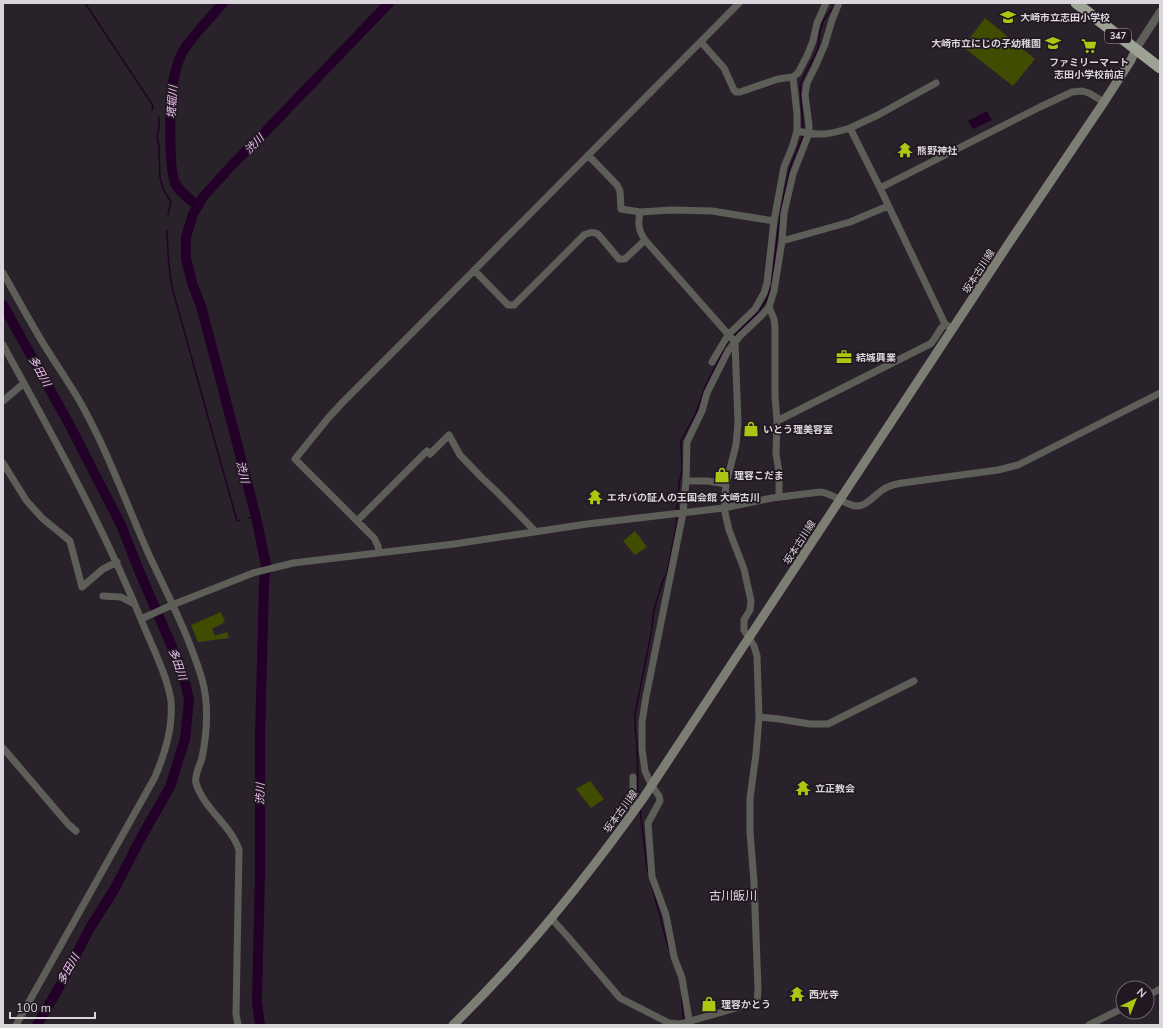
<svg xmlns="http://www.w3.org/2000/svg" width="1163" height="1028" viewBox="0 0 1163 1028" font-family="'Nunito Sans','Noto Sans JP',sans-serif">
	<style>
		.green { fill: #404c00 }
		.water { fill: #220027 }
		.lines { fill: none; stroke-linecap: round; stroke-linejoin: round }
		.stream { stroke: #220027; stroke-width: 1.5 }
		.river { stroke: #220027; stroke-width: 10 }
		.minor { stroke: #5d5e58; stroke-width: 7 }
		.tertiary { stroke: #5d5e58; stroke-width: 8 }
		.secondary { stroke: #7c7e74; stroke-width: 9 }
		.trunk { stroke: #9ea294; stroke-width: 11 }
		.labels { text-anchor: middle; stroke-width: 3.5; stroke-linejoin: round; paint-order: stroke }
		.shield { fill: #211822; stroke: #a29ca4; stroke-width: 1 }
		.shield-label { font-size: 9px; font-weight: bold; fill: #dad4db }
		.poi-label { font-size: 10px; font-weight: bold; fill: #dad4db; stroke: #211822; text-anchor: start }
		.street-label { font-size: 10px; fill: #dad4db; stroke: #211822 }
		.water-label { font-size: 11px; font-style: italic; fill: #f1c1f6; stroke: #211822 }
		.quarter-label { font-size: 12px; fill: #ded2df; stroke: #211822 }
	</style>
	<rect width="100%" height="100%" fill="#2a222b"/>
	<path class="green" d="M985 18 1035 59 1013 86 963 47Z
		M635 531 647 547 635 555 623 541Z
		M221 612 225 622 212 629 215 636 227 632 229 638 198 642 191 625Z
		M590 781 604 799 591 808 576 789Z"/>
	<path class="water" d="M987 111 992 120 973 129 968 121Z"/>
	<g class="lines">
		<path class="stream" d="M85 3 152 104 153 107 152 110
			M159 117V128L157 137 159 147 160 177 163 189 171 202 168 215
			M803 130 800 84 818 49 820 31 823 21 834 6 835 3
			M167 231C168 253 168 270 173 291L237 521 240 520
			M772 282C776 245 780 208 789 172 792 159 800 147 803 134
			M733 336C749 321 765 309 771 288
			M677 511 679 484 682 471 681 441 696 413 706 385 729 340
			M248 518 256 517
			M638 797 637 742 635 729V714L651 634 654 610 663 580 667 573 676 528 677 516
			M640 809 647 868 669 950
			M682 996 683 1020"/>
		<path class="river" d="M198 206C191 200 181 193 176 185 168 172 170 99 173 82 175 72 178 61 182 53 191 36 211 18 223 3
			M3 305 67 420 121 525 140 573 179 663 186 686 189 700 185 739 170 787 143 834 114 890 90 928 58 989 37 1025
			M260 1025 257 1002 260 872V735L264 583 266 565 256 517 224 393 201 306 192 283 186 259V237L193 214 203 197 232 165 267 130 389 3"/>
		<path class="minor" d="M701 42 724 68 734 90 736 92H740L778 79 793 77
			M850 128 878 115 936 83
			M797 131C821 136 827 135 850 128L880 188 1040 107 1072 92 1082 91 1089 93 1104 102
			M588 155 617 185 620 191 621 209 640 212 672 210 712 211 774 221
			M880 188 945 324 948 326
			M640 212C638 223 638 230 645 240
			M782 241 850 222 888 206
			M474 270 508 305H514L584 235C590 232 593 232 598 234L619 259H625L645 240 735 342 738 423 736 445 726 484 724 508 729 530 744 569 751 601 750 610 744 620V630L754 646 757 656 759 717 756 754 750 798V832L754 882 758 989 757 1002 680 1024 669 1023 620 998 569 938 551 918
			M3 273C18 299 32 326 48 351 58 367 69 383 79 400 107 449 126 503 149 555 168 595 189 636 202 679 209 704 207 733 202 758 200 765 194 776 196 783 203 808 232 826 239 850L236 1014 238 1025
			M769 307 774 319 775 327V396L777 421 776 454 779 472V497
			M3 345C53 436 104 528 143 624 152 646 168 678 171 701 173 728 165 753 155 777L16 1025
			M712 362 728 335 755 309 764 293 767 283 774 221 784 167 793 145 797 131V114L793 77 798 73 807 56 813 41 817 23 826 3
			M3 401 24 383
			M777 421 930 344C937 338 938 330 945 324
			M3 463 26 500 42 518 70 541 82 587 103 569 117 562
			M686 481H708L726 484
			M357 521 427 451 430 454 449 435 460 455 482 478 496 491 535 531
			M379 552 378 546 374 538 295 459 329 417 343 402 409 336 739 3
			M103 596 121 597 134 604
			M141 619 172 605 253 573 293 563 454 544 587 524 724 508 772 498 820 492C833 493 843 504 855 506 867 507 875 494 884 489 890 485 896 484 902 483L998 470 1018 465 1160 393
			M759 717 779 719 810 724H828L914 681
			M3 748 68 824 76 831
			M633 777V813
			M1147 996 1160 989
			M690 1025 682 978 674 957 666 915 652 877 648 823 660 801 659 796 652 786 645 771 642 749V722L646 697 683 513 686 481 687 442 702 411 707 393 728 351 740 336 762 315 769 307 774 291 782 241 784 213 793 174 809 133V125L805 95 807 83 815 67 825 44 832 20 839 3
			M1089 1025 1123 1008"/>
		<path class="tertiary" d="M1136 49 1160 12"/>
		<path class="secondary" d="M453 1025C523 957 585 880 642 800L1011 240 1104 102 1131 60 1136 49"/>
		<path class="trunk" d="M1076 3 1160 68"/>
	</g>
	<defs>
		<symbol id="school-bare" viewBox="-9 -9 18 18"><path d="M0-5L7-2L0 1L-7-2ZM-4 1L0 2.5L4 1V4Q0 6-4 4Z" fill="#acc613" stroke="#211822" stroke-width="2.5" paint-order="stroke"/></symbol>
		<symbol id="supermarket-bare" viewBox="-9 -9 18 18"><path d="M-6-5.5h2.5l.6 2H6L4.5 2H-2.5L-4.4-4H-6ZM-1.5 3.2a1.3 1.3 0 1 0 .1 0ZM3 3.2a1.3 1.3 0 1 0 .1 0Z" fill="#acc613" stroke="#211822" stroke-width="2.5" paint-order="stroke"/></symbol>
		<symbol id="temple-bare" viewBox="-9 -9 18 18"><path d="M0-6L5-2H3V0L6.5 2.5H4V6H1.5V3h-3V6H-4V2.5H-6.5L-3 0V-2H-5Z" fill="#acc613" stroke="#211822" stroke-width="2.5" paint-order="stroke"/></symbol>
		<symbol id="office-bare" viewBox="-9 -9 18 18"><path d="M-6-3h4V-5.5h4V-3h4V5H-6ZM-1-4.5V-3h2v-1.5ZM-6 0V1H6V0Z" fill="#acc613" stroke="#211822" stroke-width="2.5" paint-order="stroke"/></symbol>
		<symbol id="shop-bare" viewBox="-9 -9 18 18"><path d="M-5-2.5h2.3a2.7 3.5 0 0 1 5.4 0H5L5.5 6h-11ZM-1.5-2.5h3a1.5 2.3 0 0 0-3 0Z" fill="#acc613" stroke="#211822" stroke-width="2.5" paint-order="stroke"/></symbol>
	</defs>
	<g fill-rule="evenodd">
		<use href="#school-bare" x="997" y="6" width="22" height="22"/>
		<use href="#school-bare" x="1042" y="32" width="22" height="22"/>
		<use href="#supermarket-bare" x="1078" y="35" width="22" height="22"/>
		<use href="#temple-bare" x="894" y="139" width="22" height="22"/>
		<use href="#office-bare" x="833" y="346" width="22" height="22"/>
		<use href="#shop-bare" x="740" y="418" width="22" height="22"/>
		<use href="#shop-bare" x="711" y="464" width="22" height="22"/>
		<use href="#temple-bare" x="584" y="486" width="22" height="22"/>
		<use href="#temple-bare" x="792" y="777" width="22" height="22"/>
		<use href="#temple-bare" x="786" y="983" width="22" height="22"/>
		<use href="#shop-bare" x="698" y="993" width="22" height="22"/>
	</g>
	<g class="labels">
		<rect class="shield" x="1105" y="29" width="26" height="14" rx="3"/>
		<g class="shield-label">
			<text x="1118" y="39">347</text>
		</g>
		<g class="poi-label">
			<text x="1020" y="21">大崎市立志田小学校</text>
			<text x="1041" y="47" text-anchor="end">大崎市立にじの子幼稚園</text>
			<text x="1089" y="66" text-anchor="middle">ファミリーマート<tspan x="1089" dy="12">志田小学校前店</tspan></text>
			<text x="917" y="154">熊野神社</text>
			<text x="856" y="361">結城興業</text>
			<text x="763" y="433">いとう理美容室</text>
			<text x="734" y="479">理容こだま</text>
			<text x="607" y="501">エホバの証人の王国会館 大崎古川</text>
			<text x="815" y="792">立正教会</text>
			<text x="809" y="998">西光寺</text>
			<text x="721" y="1008">理容かとう</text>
		</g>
		<g class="street-label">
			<text transform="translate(978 271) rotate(-57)" y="4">坂本古川線</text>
			<text transform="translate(799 542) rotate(-57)" y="4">坂本古川線</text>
			<text transform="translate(620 811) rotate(-54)" y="4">坂本古川線</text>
		</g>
		<g class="water-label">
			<text transform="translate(172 102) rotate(-86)" y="4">境堀川</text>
			<text transform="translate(254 144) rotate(-46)" y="4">渋川</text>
			<text transform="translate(40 371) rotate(61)" y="4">多田川</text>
			<text transform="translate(243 472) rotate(76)" y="4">渋川</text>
			<text transform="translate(178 664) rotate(71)" y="4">多田川</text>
			<text transform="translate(260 794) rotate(-89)" y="4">渋川</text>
			<text transform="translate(68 969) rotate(-61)" y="4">多田川</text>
		</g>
		<g class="quarter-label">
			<text x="733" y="900">古川飯川</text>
		</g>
	</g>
	<rect width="1163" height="1028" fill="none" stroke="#dad4db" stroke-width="8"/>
	<g transform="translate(1135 1000) rotate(43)"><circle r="19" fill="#211822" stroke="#6b636c"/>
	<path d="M0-3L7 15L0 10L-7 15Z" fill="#acc613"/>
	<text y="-6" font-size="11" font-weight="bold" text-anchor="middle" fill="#dad4db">N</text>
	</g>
	<path d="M10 1012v6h85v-6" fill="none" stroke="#dad4db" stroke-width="2"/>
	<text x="16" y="1012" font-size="12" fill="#dad4db" stroke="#211822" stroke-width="3" paint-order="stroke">100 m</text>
</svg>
